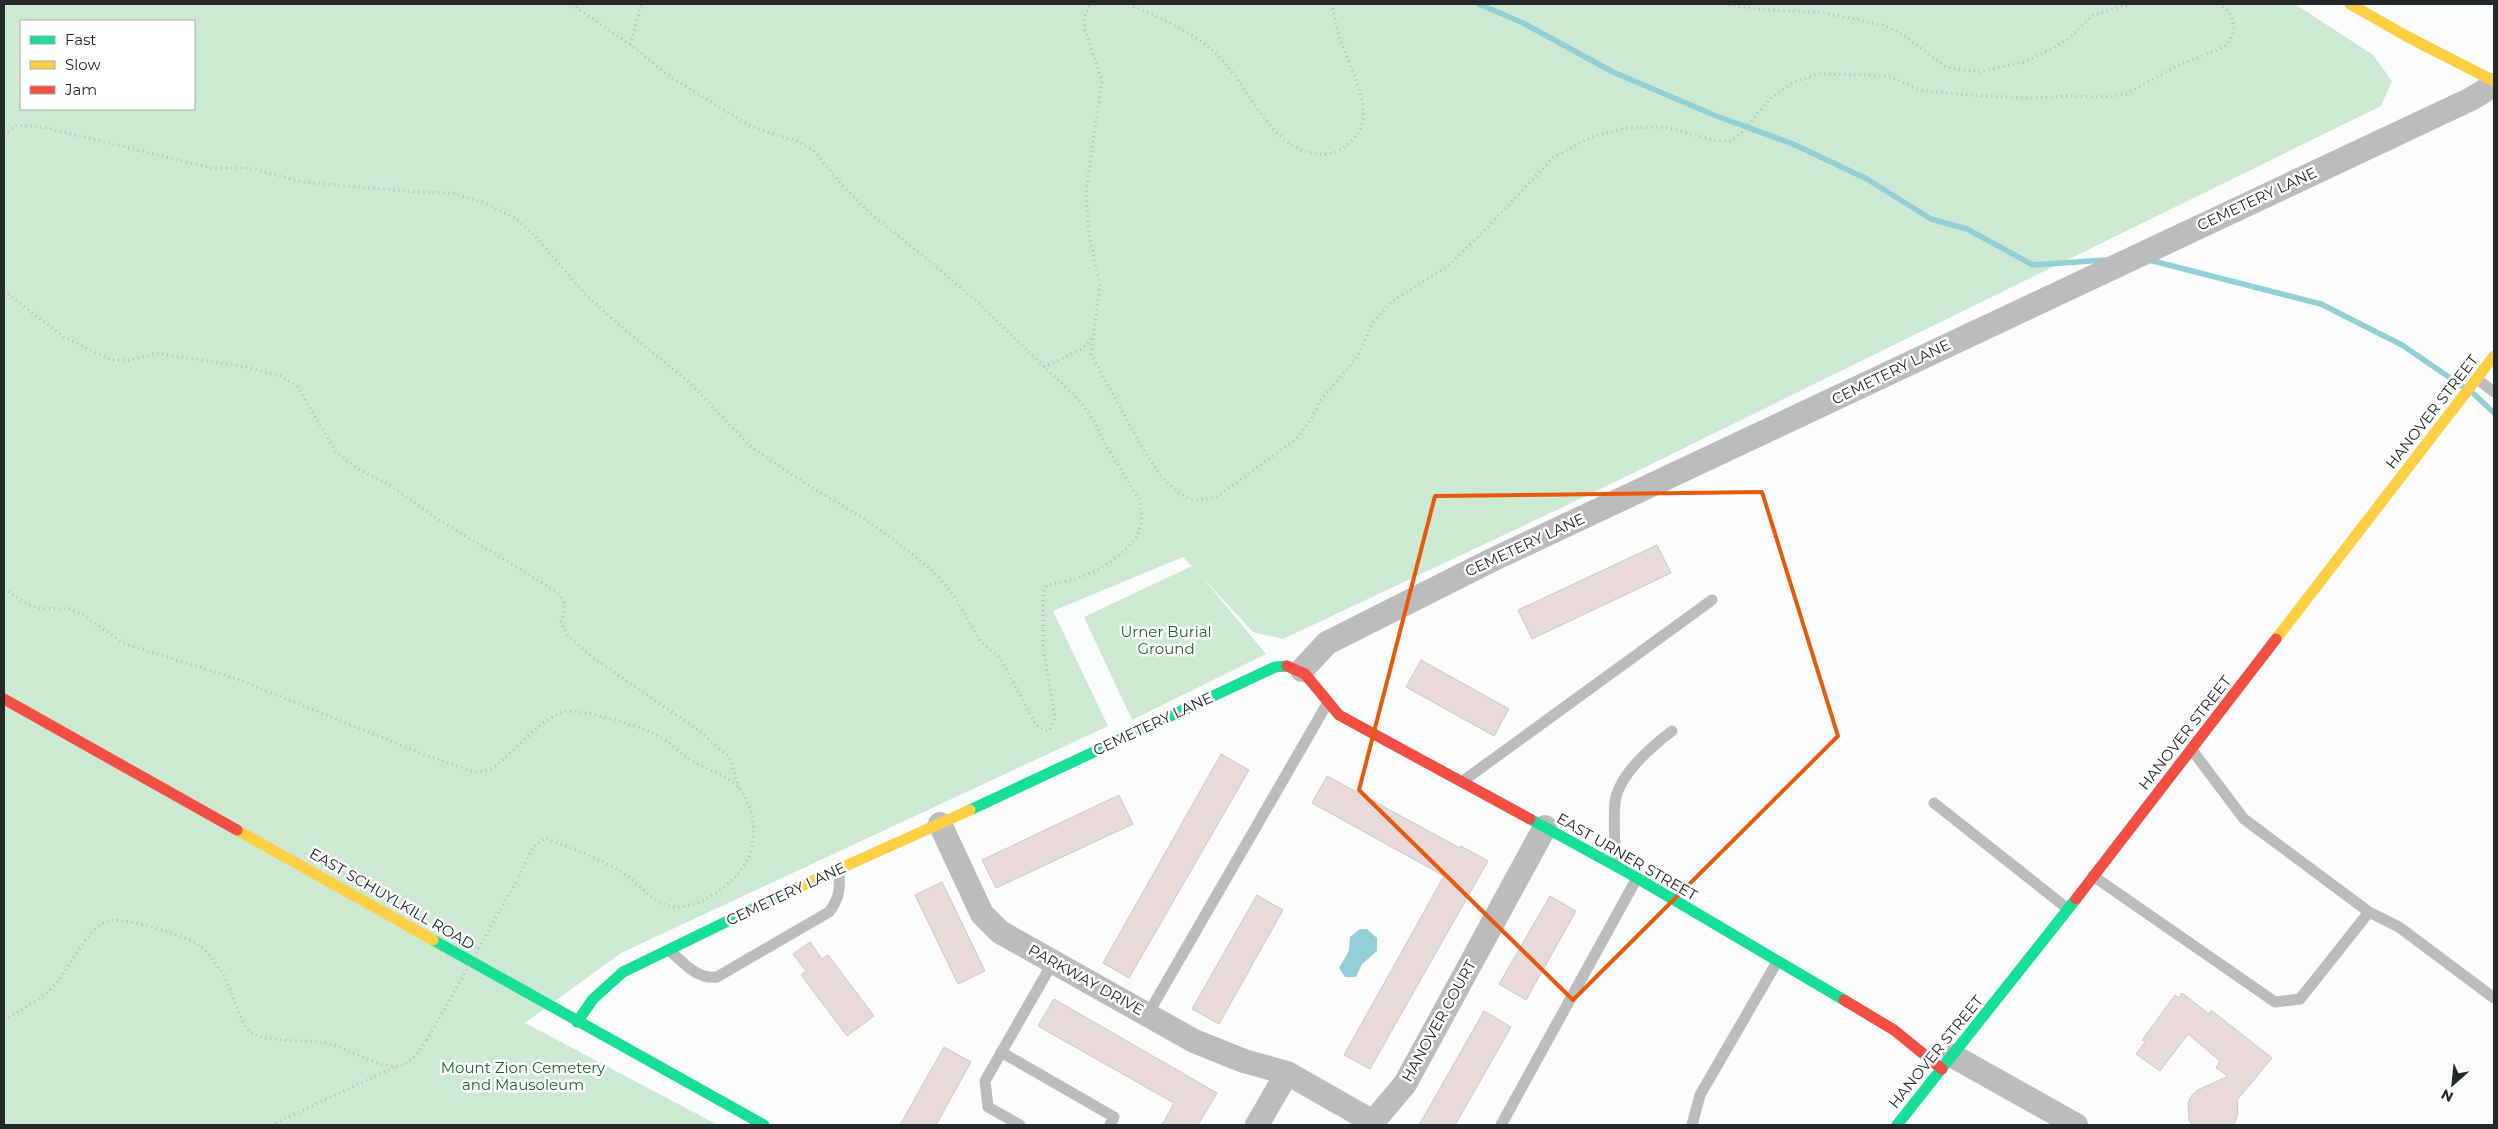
<svg xmlns="http://www.w3.org/2000/svg" width="2498" height="1129" viewBox="0 0 2498 1129" font-family="Montserrat,sans-serif">
	<style>
		.green { fill: #ccead1; fill-rule: evenodd }
		.water { fill: #91d0d6 }
		.lines { fill: none; stroke-linecap: round; stroke-linejoin: round }
		.stream { stroke: #91d0d6; stroke-width: 5.5 }
		.building { fill: #e7dad9; stroke: #cac9c9 }
		.path { stroke: #b9bab9; stroke-width: 3; stroke-dasharray: 1 4; stroke-linecap: butt }
		.lane { stroke: #bdbcbc; stroke-width: 11 }
		.street { stroke: #bdbcbc; stroke-width: 24 }
		.fast { stroke: #16e098; stroke-width: 11 }
		.slow { stroke: #ffcf43; stroke-width: 11 }
		.jam { stroke: #f24e42; stroke-width: 11 }
		.path-bridge { stroke: #b9bab9; stroke-width: 3; stroke-dasharray: 1 4; stroke-linecap: butt }
		.marked { fill: none; stroke: #e8590c; stroke-width: 4; stroke-linejoin: round }
		.labels { text-anchor: middle; stroke-width: 5; stroke-linejoin: round; paint-order: stroke }
		.street-label { font-size: 15px; fill: #25282a; stroke: #fff }
		.park-label { font-size: 15px; fill: #1c672e; stroke: #fff }
	</style>
	<rect width="100%" height="100%" fill="#fafcfd"/>
	<path class="green" d="M4 4H2295L2373 55 2392 81 2381 106 1578 500 1283 639 1253 632 1202 577 1266 654 1132 720 1084 617 1192 566 1183 557 1053 611 1108 726 621 953 525 1023 718 1125H4ZM21 21H194V109H21Z"/>
	<path class="water" d="M1360 929H1367L1377 938V951L1362 964 1356 977H1345L1339 968 1349 951 1350 937Z"/>
	<g class="lines">
		<path class="stream" d="M1479 4 1523 23 1613 72 1714 115 1793 144 1867 179 1931 219 1967 229 2033 265 2105 260
			M2149 260 2321 304 2402 345 2462 386
			M2474 394 2494 413"/>
	</g>
	<path class="building" d="M1657 545 1671 573 1532 639 1518 610Z
		M1421 660 1509 709 1494 736 1406 687Z
		M1221 754 1249 770 1129 978 1103 963Z
		M1327 776 1460 848 1461 846 1488 861 1370 1069 1344 1055 1444 876 1312 803Z
		M1119 795 1133 824 996 888 982 860Z
		M942 882 985 971 958 984 915 895Z
		M1257 895 1283 910 1219 1024 1192 1009Z
		M1550 896 1576 911 1526 1000 1499 984Z
		M810 942 822 959 828 955 874 1016 847 1036 801 975 806 971 793 954Z
		M2182 993 2209 1014 2211 1010 2272 1058 2237 1100 2238 1114 2234 1125H2192L2189 1120 2188 1103 2192 1095 2198 1090 2228 1076 2216 1068 2220 1061 2188 1034 2160 1071 2136 1054 2145 1042 2142 1040 2175 995 2179 998Z
		M1054 999 1217 1093 1198 1125H1162L1174 1103 1038 1026Z
		M1484 1011 1511 1027 1455 1125H1419Z
		M944 1047 971 1062 936 1125H900Z"/>
	<g class="lines">
		<path class="path" d="M1094 4 1089 6 1084 18 1085 30 1102 81 1086 190 1089 235 1100 285 1091 354 1140 444 1160 475 1176 491 1189 499 1200 500 1217 497 1296 439 1310 421 1320 401 1358 356 1373 322 1391 302 1449 265 1482 233 1554 157 1589 138 1624 128 1665 127 1717 141H1731L1742 132 1771 98 1794 82 1818 74 1871 75 1890 77 1921 90 1969 95 2028 98 2072 96 2110 97 2126 94 2177 66 2226 46C2237 33 2236 14 2220 4
			M1129 4C1158 17 1188 30 1212 50 1247 79 1268 150 1318 154 1325 155 1334 154 1340 150 1348 145 1359 135 1362 125 1371 91 1332 40 1333 4
			M1724 4 1764 10 1819 12 1883 25 1902 34 1946 67 1979 72 2024 62 2045 52 2067 40 2093 15 2131 4
			M631 45 641 4
			M4 135 17 125 47 128 211 168H250L302 182 416 192 453 193 485 203 515 218 534 235 585 294 619 325 691 384 751 447 805 483 866 520 898 543 935 573 953 594 981 642 1000 658 1036 725 1047 731 1050 729 1055 718 1043 646V594L1047 585 1075 579 1096 571 1110 562 1125 550 1137 537 1142 521 1140 501 1105 444 1095 423 1081 402 974 299 926 258 872 215 843 186 814 151 799 142 752 127 669 76 631 45 571 4
			M4 291 64 337 111 360H129L156 353 246 367 280 376 297 386 336 452 360 470 390 485 433 516 557 592C566 602 566 610 561 622L568 636 592 657 698 730 730 758 739 788
			M1044 367 1082 349 1093 336
			M4 589 27 604 40 608 69 609 82 614 125 644 237 679 423 754 471 771H484L494 767C515 752 542 715 569 711 584 710 639 726 653 733 668 740 679 753 693 761 707 770 728 775 739 788 761 815 758 857 732 880 718 893 699 906 679 907 657 907 647 891 631 879 608 860 573 850 546 838L533 847 517 880
			M4 1019 10 1017C26 1006 46 997 58 981 70 967 89 925 108 921 125 917 185 935 199 945 208 952 219 967 225 978 232 991 240 1023 250 1032 260 1042 305 1040 321 1042 343 1045 378 1068 396 1066 411 1065 419 1051 427 1040
			M271 1125 395 1067"/>
		<path class="lane" d="M2477 379 2494 392
			M1463 781 1712 600
			M1934 803 2068 909
			M1616 865C1615 844 1613 823 1615 802 1619 774 1651 747 1672 731
			M2093 876 2275 1002 2300 999 2369 912 2244 819 2192 750
			M2369 912 2399 927 2494 998
			M669 950C683 962 697 980 717 977L829 912C840 898 840 888 839 870
			M1148 1014 1327 704
			M1001 1052 1114 1117 1110 1125
			M1020 1125 988 1107 985 1081 1053 962
			M1501 1125 1637 878
			M1692 1125 1700 1095 1777 962"/>
		<path class="street" d="M1302 670 1327 643 1490 561 2471 99 2494 85
			M940 824 982 914 1000 932 1194 1041 1244 1061 1287 1073
			M1953 1056 2076 1125
			M1257 1125 1287 1073 1373 1122 1405 1084 1545 827"/>
		<path class="fast" d="M970 810 1275 667 1287 666
			M1530 819 1632 875 1844 1000
			M433 940 764 1125
			M577 1022 593 999 623 972 781 895
			M1897 1125 2076 899"/>
		<path class="slow" d="M2350 4 2408 37 2494 81
			M2276 639 2494 356
			M237 830 433 940
			M781 895 970 810"/>
		<path class="jam" d="M1287 666 1305 674 1339 715 1530 819
			M4 699 237 830
			M2076 899 2276 639
			M1844 1000 1894 1030 1942 1069"/>
		<path class="path-bridge" d="M427 1040 517 880"/>
	</g>
	<path class="marked" d="M1762 492 1838 736 1573 1000 1359 790 1435 496Z"/>
	<g class="labels">
		<g class="street-label">
			<text transform="translate(2257 199) rotate(-25)" y="5">CEMETERY LANE</text>
			<text transform="translate(1891 372) rotate(-26)" y="5">CEMETERY LANE</text>
			<text transform="translate(2432 412) rotate(-52)" y="5">HANOVER STREET</text>
			<text transform="translate(1525 545) rotate(-25)" y="5">CEMETERY LANE</text>
			<text transform="translate(1153 724) rotate(-25)" y="5">CEMETERY LANE</text>
			<text transform="translate(2185 733) rotate(-52)" y="5">HANOVER STREET</text>
			<text transform="translate(1627 857) rotate(30)" y="5">EAST URNER STREET</text>
			<text transform="translate(786 894) rotate(-25)" y="5">CEMETERY LANE</text>
			<text transform="translate(392 899) rotate(30)" y="5">EAST SCHUYLKILL ROAD</text>
			<text transform="translate(1086 980) rotate(29)" y="5">PARKWAY DRIVE</text>
			<text transform="translate(1439 1021) rotate(-61)" y="5">HANOVER COURT</text>
			<text transform="translate(1936 1052) rotate(-51)" y="5">HANOVER STREET</text>
		</g>
		<g class="park-label">
			<text x="1166" y="637">Urner Burial<tspan x="1166" dy="17">Ground</tspan></text>
			<text x="523" y="1073">Mount Zion Cemetery<tspan x="523" dy="17">and Mausoleum</tspan></text>
		</g>
	</g>
	<rect width="2498" height="1129" fill="none" stroke="#25282a" stroke-width="10"/>
	<rect x="20" y="20" width="175" height="90" fill="#ffffff" stroke="#a8a9aa"/>
	<rect x="30" y="36" width="25" height="8" fill="#16e098" stroke="#a8a9aa"/>
	<text x="65" y="45" font-size="15" fill="#25282a">Fast</text>
	<rect x="30" y="61" width="25" height="8" fill="#ffcf43" stroke="#a8a9aa"/>
	<text x="65" y="70" font-size="15" fill="#25282a">Slow</text>
	<rect x="30" y="86" width="25" height="8" fill="#f24e42" stroke="#a8a9aa"/>
	<text x="65" y="95" font-size="15" fill="#25282a">Jam</text>
	<g transform="translate(2453 1084) rotate(207)" stroke="#ffffff" stroke-width="4" paint-order="stroke">
	<path d="M0-4L9 19L0 12L-9 19Z" fill="#25282a"/>
	<text y="-8" font-size="14" font-weight="bold" text-anchor="middle" fill="#25282a">N</text>
	</g>
</svg>
